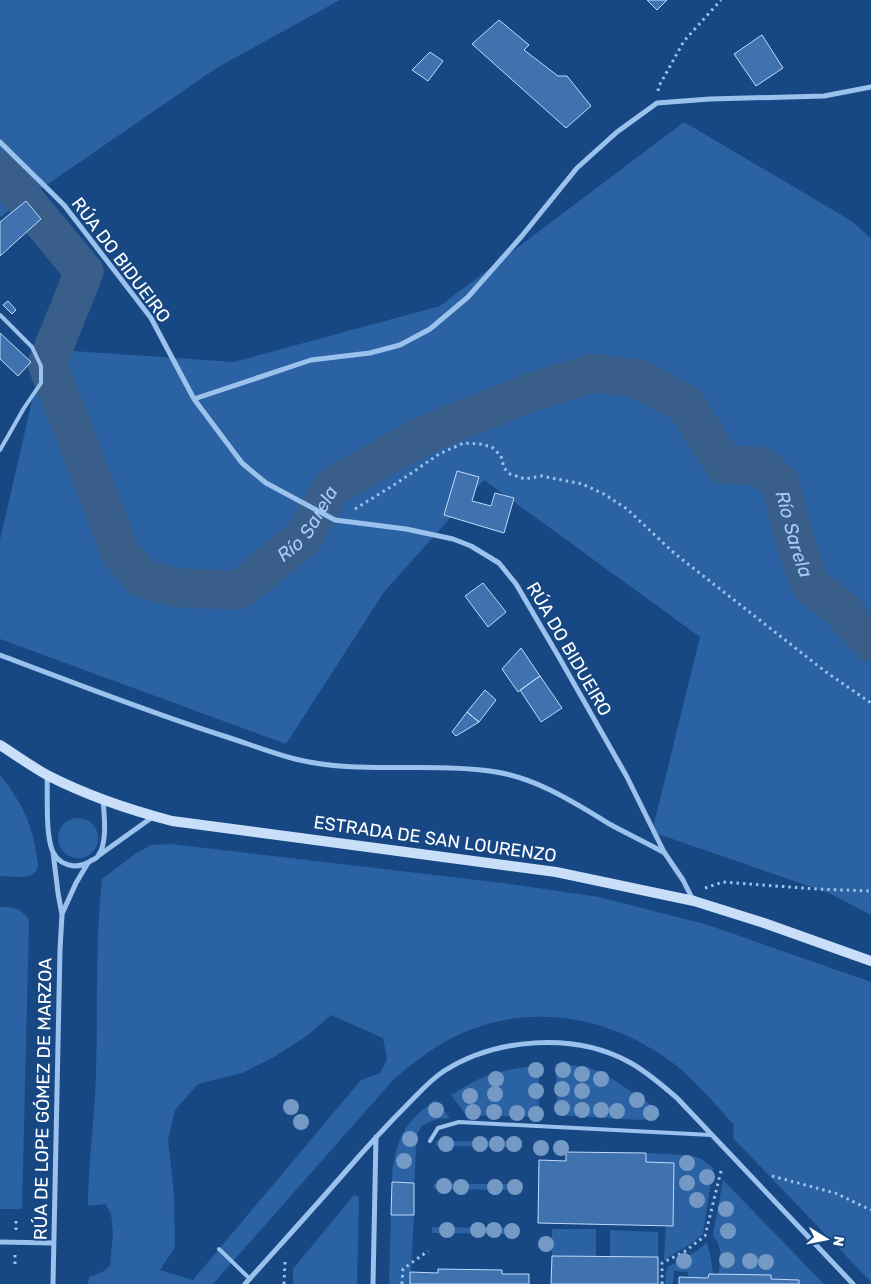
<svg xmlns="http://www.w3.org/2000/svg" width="871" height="1284" viewBox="0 0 871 1284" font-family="Rubik,sans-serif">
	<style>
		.green { fill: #2a62a3; fill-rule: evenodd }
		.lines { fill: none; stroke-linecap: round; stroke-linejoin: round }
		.river { stroke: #3a5e8a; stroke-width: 39 }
		.building { fill: #3f72ae; stroke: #c0dbf9 }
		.path { stroke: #9bc1ed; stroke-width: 3; stroke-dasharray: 2.5 4; stroke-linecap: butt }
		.lane { stroke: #9bc1ed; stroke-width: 4 }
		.street { stroke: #9bc1ed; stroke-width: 5 }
		.secondary { stroke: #c8def9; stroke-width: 10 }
		.tree { fill: #7499c4 }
		.labels { text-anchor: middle; stroke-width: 4; stroke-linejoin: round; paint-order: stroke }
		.street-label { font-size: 18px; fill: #fff; stroke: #174884 }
		.water-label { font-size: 19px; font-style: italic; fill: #a7cbf4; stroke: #174884 }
	</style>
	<rect width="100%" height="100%" fill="#174884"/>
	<path class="green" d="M0 0H340L218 67 0 217Z
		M684 122 850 220 871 238V915L829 893 652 832 700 637 484 480 384 592 286 744 0 639V540L44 349 234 362 440 306Z
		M0 775C14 792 26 812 32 833 35 843 36 854 38 864 37 882 13 876 0 876Z
		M58 838a20 20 0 1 1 40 0a20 20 0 1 1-40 0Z
		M171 844 503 883 599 897 708 925 871 982V1282L733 1138 734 1125C713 1102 692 1076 666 1058 605 1015 529 1003 460 1034 436 1045 414 1062 394 1079L213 1284H88L89 1277 104 1271 110 1266 113 1232 111 1214 106 1204 88 1206C88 1162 95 1118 96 1073 98 1009 95 944 102 879L135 854 151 845ZM331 1015 383 1038 387 1059 380 1073 361 1080 193 1280 160 1270 175 1247 174 1194 168 1140 175 1110 198 1084 242 1073 274 1057 308 1035Z
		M0 907C14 907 21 908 29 920L22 1209H0Z
		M556 1064 587 1067 602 1072 659 1110 660 1115 657 1118 640 1120 557 1115Z
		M539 1066V1117L466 1115 451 1095C460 1090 470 1083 479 1079 498 1071 519 1067 539 1066Z
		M435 1100 450 1118 437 1119 427 1123 421 1127 417 1134 414 1183 392 1182C393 1158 397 1136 414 1118 420 1111 428 1106 435 1100Z
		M436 1141 522 1142V1147L436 1146Z
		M646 1153 688 1155 700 1158 713 1168 703 1234 692 1243 664 1260 666 1226H673L674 1163 646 1162Z
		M723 1180 824 1284H799V1280L771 1279 718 1275C721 1259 723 1249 713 1235Z
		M434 1184H520V1190L434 1189Z
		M354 1195 357 1196 359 1198 357 1284H293V1269Z
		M391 1215H414L410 1284H389Z
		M432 1227 518 1228V1234L432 1233Z
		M552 1229H596V1256H552Z
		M610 1230 658 1232V1257H610Z
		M707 1242 711 1259 713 1274H709L708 1278H688V1272L674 1271 673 1284H665L667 1267C681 1260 695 1254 707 1242Z"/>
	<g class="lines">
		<path class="river" id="s1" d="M0 170 84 272 47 364 79 444 120 553 142 578 178 588 239 590 303 538 333 486 424 435 529 393 592 373 639 379 685 404 724 464 762 467 780 483 798 551 810 584 840 608 871 642"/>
	</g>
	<path class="building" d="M647 0H667L657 10Z
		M499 20 529 45 524 50 558 76H567L591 106 566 128 472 44Z
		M762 35 783 68 756 86 734 54Z
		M430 52 443 61 428 81 412 70Z
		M26 201 41 219 0 256V222Z
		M8 301 16 310 12 314 3 305Z
		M0 333 31 362 18 376 0 359Z
		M457 471 479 477 472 501 491 506 495 493 514 498 504 533 444 515Z
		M483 583 506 612 488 627 465 596Z
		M521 648 540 676 518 692 502 669Z
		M540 676 562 708 541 722 520 690Z
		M485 690 496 700 479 722 467 712Z
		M467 712 479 722 456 736 452 732Z
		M566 1152 646 1153V1162L674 1163 673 1226 538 1223 539 1160 566 1161Z
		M392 1182 414 1183V1215H391Z
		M552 1256 658 1257V1284H551Z
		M438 1269 502 1270V1274H529V1284H410V1272L438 1273Z
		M709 1274 771 1275V1279L799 1280V1284H679V1277L708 1278Z"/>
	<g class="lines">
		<path class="path" d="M658 91 659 86 684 41 721 0
			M355 509 397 483 439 454 464 443 480 444 492 447 501 456 504 468 510 474 525 479 542 476 582 484 604 494 627 509 674 553 826 672 871 703
			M705 888 723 882 816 889 871 891
			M772 1176 835 1193 871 1210
			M16 1230V1217
			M15 1255V1267
			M284 1284 285 1262
			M402 1284 403 1269 428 1251
			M662 1284V1263L684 1252 705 1236 722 1167"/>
		<path class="lane" d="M0 315 32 347 41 366V383L24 408 0 450
			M430 1141 438 1128 459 1122 711 1135
			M219 1249 250 1279"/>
		<path class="street" d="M0 142 64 205 151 318 194 399 242 463 266 483 335 520 406 529 453 539 471 546 499 563 516 584 560 659 627 777 664 852 683 880 693 900
			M194 399 311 360 370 353 400 345 430 329 468 297 521 237 577 168 617 132 657 103 710 99 824 96 871 87
			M0 655C75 683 150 713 227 737 249 744 272 753 295 759 359 775 426 762 490 771 536 777 575 803 613 826 630 835 647 843 663 852
			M47 775C48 794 45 836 53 852 57 860 65 865 74 866 80 866 87 864 92 860 93 860 98 857 98 856 108 843 104 815 103 799
			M98 856 154 816
			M62 914 76 883 88 863
			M0 1242 54 1243
			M53 1284 60 949 62 915 58 893 53 852
			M245 1284C279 1246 313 1209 346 1171 366 1148 386 1126 408 1104 419 1093 430 1080 444 1071 496 1038 574 1032 629 1062 646 1071 662 1085 677 1098L853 1284
			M373 1284 376 1137"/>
		<path class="secondary" d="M0 745C16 755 32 767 49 776 88 796 130 810 172 821L556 872 694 901 764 923 871 961"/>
	</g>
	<g class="tree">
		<circle cx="536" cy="1070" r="8"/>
		<circle cx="563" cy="1070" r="8"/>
		<circle cx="582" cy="1074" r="8"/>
		<circle cx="496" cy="1079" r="8"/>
		<circle cx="601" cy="1079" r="8"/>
		<circle cx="562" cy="1089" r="8"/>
		<circle cx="536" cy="1091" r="8"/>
		<circle cx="582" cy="1091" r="8"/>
		<circle cx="495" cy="1094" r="8"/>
		<circle cx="470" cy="1096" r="8"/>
		<circle cx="637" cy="1100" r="8"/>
		<circle cx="291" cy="1107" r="8"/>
		<circle cx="562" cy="1108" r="8"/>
		<circle cx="436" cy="1110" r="8"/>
		<circle cx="582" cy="1110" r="8"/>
		<circle cx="601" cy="1110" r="8"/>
		<circle cx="617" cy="1111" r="8"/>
		<circle cx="473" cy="1112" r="8"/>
		<circle cx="494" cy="1112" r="8"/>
		<circle cx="517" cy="1113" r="8"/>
		<circle cx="651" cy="1113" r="8"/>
		<circle cx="536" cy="1114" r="8"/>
		<circle cx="301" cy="1122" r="8"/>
		<circle cx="410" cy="1139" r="8"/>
		<circle cx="446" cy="1144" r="8"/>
		<circle cx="480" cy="1144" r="8"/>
		<circle cx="497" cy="1144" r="8"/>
		<circle cx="514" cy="1144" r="8"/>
		<circle cx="541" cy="1148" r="8"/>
		<circle cx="561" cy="1148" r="8"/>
		<circle cx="404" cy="1161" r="8"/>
		<circle cx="687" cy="1163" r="8"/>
		<circle cx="707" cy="1177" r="8"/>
		<circle cx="687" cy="1183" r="8"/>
		<circle cx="444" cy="1186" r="8"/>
		<circle cx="461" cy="1187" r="8"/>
		<circle cx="495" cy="1187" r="8"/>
		<circle cx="515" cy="1187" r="8"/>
		<circle cx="697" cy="1200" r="8"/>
		<circle cx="726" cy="1209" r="8"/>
		<circle cx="447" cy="1230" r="8"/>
		<circle cx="478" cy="1230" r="8"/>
		<circle cx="494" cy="1230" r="8"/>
		<circle cx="512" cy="1231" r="8"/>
		<circle cx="728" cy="1231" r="8"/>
		<circle cx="546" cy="1244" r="8"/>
		<circle cx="727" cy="1260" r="8"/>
		<circle cx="684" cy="1261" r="8"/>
		<circle cx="750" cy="1261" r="8"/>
		<circle cx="766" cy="1262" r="8"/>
	</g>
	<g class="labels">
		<g class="street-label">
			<text transform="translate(121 260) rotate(53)" y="6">RÚA DO BIDUEIRO</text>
			<text transform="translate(569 649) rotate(60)" y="6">RÚA DO BIDUEIRO</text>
			<text transform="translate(435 839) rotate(8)" y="6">ESTRADA DE SAN LOURENZO</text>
			<text transform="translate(43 1099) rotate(-89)" y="6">RÚA DE LOPE GÓMEZ DE MARZOA</text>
		</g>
		<g class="water-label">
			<text dy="7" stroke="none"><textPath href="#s1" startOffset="662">Río Sarela</textPath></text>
			<text dy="7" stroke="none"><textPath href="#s1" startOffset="1278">Río Sarela</textPath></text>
		</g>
	</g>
	<g transform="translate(826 1239) rotate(100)" stroke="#174884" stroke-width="4" paint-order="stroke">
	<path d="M0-4L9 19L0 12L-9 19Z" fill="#ffffff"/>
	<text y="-8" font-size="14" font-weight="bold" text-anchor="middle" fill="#ffffff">N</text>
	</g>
</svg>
